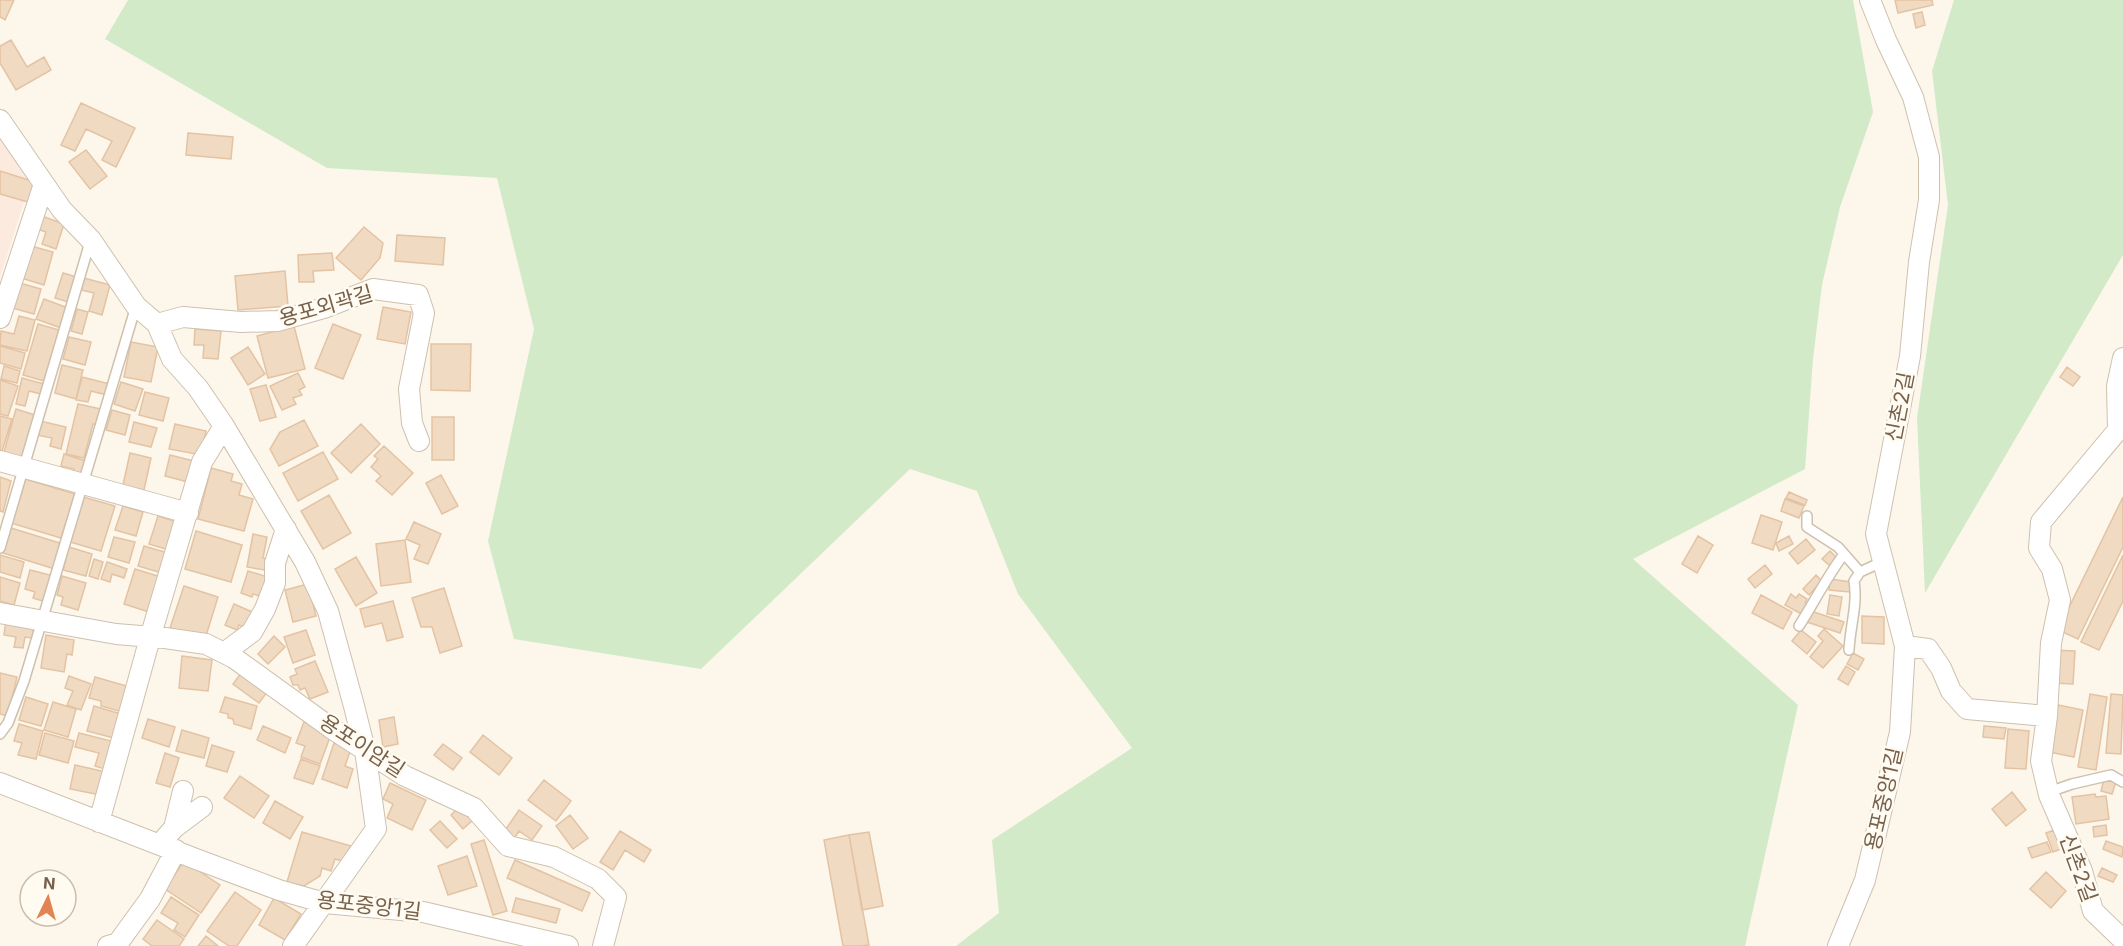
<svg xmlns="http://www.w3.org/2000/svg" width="2123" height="946" viewBox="0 0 2123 946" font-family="Inter,'Noto Sans KR',sans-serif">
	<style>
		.commercial { fill: #fceadf }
		.green { fill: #d2eac8 }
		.building { fill: #f1dac2; stroke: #e3c3a3; stroke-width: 1.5 }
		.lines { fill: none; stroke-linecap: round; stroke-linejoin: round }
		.lane-casing { stroke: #cec0af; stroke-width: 12 }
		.street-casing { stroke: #cec0af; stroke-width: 22 }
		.lane { stroke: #fff; stroke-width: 9 }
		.street { stroke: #fff; stroke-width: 20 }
		.labels { text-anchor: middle; stroke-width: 5; stroke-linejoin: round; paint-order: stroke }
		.street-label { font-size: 21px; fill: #77614d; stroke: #fffbf1 }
	</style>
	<rect width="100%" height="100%" fill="#fcf7ea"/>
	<path class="commercial" d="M0 129 32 176 0 278Z"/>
	<path class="green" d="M128 0H1853L1873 112 1840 207 1822 285 1813 359 1805 469 1633 559 1798 705 1745 946H956L999 913 992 840 1132 748 1018 594 977 491 910 469 701 669 514 639 488 541 534 329 497 178 327 168 105 39Z
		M1954 0H2123V255L1925 593 1917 418 1948 205 1932 71Z"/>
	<path class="building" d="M0 0H14L5 20 0 17Z
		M1895 0H1932L1933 5 1898 13Z
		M1922 12 1925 25 1916 28 1913 14Z
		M11 40 27 67 44 57 51 70 16 90 0 63V46Z
		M81 103 135 128 116 167 102 160 112 141 86 129 75 151 61 145Z
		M188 133 233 137 231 159 186 155Z
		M86 150 107 176 90 189 69 162Z
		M0 171 35 182 28 202 0 194Z
		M39 215 64 224 56 249 42 244 46 232 34 228Z
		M364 227 383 243 380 258 361 280 336 258Z
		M397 235 445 238 443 265 395 261Z
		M27 245 53 252 44 285 18 277Z
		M332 253 334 270 313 271 314 282H299L298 255Z
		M285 271 288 306 238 310 235 276Z
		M63 273 80 278 72 303 55 298Z
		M84 278 110 285 102 315 89 311 94 293 81 290Z
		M16 282 41 289 34 314 9 307Z
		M44 299 68 308 61 328 36 319Z
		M383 307 411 312 405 344 377 339Z
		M77 309 88 312 82 334 71 331Z
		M19 316 35 320 27 351 0 345 1 331 14 334Z
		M38 324 59 330 44 381 23 375Z
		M333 324 361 335 343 379 315 368Z
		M294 326 305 369 268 378 257 336Z
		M195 329 221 331 218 359 203 358 204 345H194Z
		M69 337 91 342 85 365 63 359Z
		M131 342 158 347 151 382 124 377Z
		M431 344H471L470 391 431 390Z
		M0 346 25 353 21 369 0 363Z
		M248 347 265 374 248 385 231 358Z
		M62 365 83 370 76 399 55 393Z
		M4 366 20 371 17 383 1 379Z
		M2067 367 2080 377 2073 386 2060 377Z
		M298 373 305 387 299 390 302 395 293 398 296 404 282 410 270 386Z
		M82 377 110 384 107 395 91 391 88 402 76 400Z
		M22 378 44 384 41 394 29 391 25 406 16 404Z
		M0 380 18 386 8 416 0 414Z
		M121 382 143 389 135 411 114 404Z
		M266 385 276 417 260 421 250 389Z
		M145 392 169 398 163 421 139 415Z
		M78 404 101 409 97 425 93 424 84 458 66 454Z
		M16 409 35 415 23 458 4 452Z
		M112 410 130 415 125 435 106 430Z
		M0 416 12 419 2 451H0Z
		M432 417H454V460H432Z
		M304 420 318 446 279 466 270 449 280 432Z
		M40 421 66 427 61 449 50 446 52 438 37 435Z
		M134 422 157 428 151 447 129 442Z
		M175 424 206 431 201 455 169 449Z
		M361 424 380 444 351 473 331 453Z
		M384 446 413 473 392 495 376 481 381 476 371 467 378 459 374 456Z
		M323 452 338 479 298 501 283 473Z
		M130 453 151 458 144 490 123 485Z
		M64 454 86 461 80 483 70 480 74 469 61 466Z
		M170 455 198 462 192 483 165 476Z
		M211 468 233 474 231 481 242 484 239 495 253 499 244 531 198 519Z
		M441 475 458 506 442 514 426 483Z
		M0 477 11 481 3 512 0 511Z
		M25 479 75 494 61 538 11 523Z
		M1789 492 1807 500 1805 505 1786 498Z
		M329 495 351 533 323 549 301 511Z
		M83 497 115 506 101 551 70 542Z
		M2123 497V547L2078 639 2058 630Z
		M1785 499 1804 506 1799 518 1781 511Z
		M123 506 143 512 136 536 115 530Z
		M1761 515 1782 522 1773 550 1752 543Z
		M158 516 177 522 169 550 149 544Z
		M414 522 441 534 428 564 414 559 420 545 406 539Z
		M11 528 63 544 55 569 3 553Z
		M196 531 242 545 231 582 185 569Z
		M253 534 267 537 263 558 273 560 271 571 247 567Z
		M1698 536 1713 545 1697 573 1682 564Z
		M1789 536 1793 544 1779 551 1776 543Z
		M114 537 135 542 129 563 108 557Z
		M1806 539 1815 550 1798 564 1789 553Z
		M405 540 411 582 381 586 376 544Z
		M144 546 168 553 162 573 138 566Z
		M69 547 92 554 86 576 63 570Z
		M1830 551 1837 558 1830 566 1822 559Z
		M0 555 24 562 20 578 0 572Z
		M2123 555V601L2099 650 2081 642Z
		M356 557 377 593 356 606 335 569Z
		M94 559 103 562 98 579 89 576Z
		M107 562 127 569 124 578 112 574 110 582 101 579Z
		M1765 565 1772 574 1755 588 1748 579Z
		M135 569 161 577 149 612 124 604Z
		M30 570 54 576 46 602 33 598 35 592 25 589Z
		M248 571 271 578 265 598 253 594 252 597 241 593Z
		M1816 575 1822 581 1809 595 1803 589Z
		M62 576 86 583 78 610 61 605 63 597 57 595Z
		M0 577 20 583 14 605 0 601Z
		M1830 579 1851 582 1850 592 1829 590Z
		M308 584 316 616 293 622 285 590Z
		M184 586 218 597 205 639 170 628Z
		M444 588 462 646 440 653 432 627H421L412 598Z
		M1791 594 1796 598 1799 594 1807 599 1805 603 1810 606 1805 616 1785 605Z
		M1761 595 1792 612 1783 629 1752 613Z
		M1830 595 1842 597 1839 616 1827 614Z
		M393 601 403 637 387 641 382 623 365 627 360 609Z
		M234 604 257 614 250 630 239 625 237 630 225 625Z
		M1811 611 1844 622 1840 633 1807 622Z
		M1862 616 1884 617V644L1862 643Z
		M6 621 34 626 32 638 25 637 23 648 14 647 16 637 4 635Z
		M1824 629 1843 646 1823 668 1810 657 1823 641 1818 636Z
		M306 630 315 655 293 663 284 637Z
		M1801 630 1816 642 1807 654 1792 641Z
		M46 635 74 640 72 655 67 654 64 672 41 668Z
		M274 636 285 647 268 664 258 654Z
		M2053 650 2075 651 2073 684 2052 683Z
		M1853 653 1864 659 1858 670 1847 664Z
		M182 656 212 660 208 691 179 688Z
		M315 661 328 692 310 699 305 688 300 690 298 685H293L290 677 297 674 295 669Z
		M1846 666 1855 672 1848 685 1838 679Z
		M244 669 270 688 259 703 233 684Z
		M0 673 17 677 8 716 0 714Z
		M69 676 91 684 81 710 67 705 73 691 65 688Z
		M95 677 130 687 123 712 101 706V701L89 698Z
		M2090 694 2107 697 2096 770 2078 767Z
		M2111 694 2123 695 2121 754 2106 753Z
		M26 697 48 704 41 726 19 720Z
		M225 697 257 706 251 729 234 724 233 719 228 718V714L220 712Z
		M53 702 76 709 68 737 44 730Z
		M2058 705 2083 710 2074 757 2049 752Z
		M94 706 121 714 114 738 87 731Z
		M394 717 398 744 383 747 379 720Z
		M148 719 175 727 169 747 142 738Z
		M304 722 332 732 320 764 301 757 305 746 296 743Z
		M19 724 43 731 36 759 18 755 22 743 14 741Z
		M263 726 291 738 285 753 257 740Z
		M1984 726 2006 728 2004 739 1983 737Z
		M2008 729 2029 731 2026 769 2005 768Z
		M182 730 209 738 204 758 176 751Z
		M45 733 74 741 68 763 39 755Z
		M79 733 115 742 108 770 95 766 99 753 75 747Z
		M483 735 512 758 499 775 470 752Z
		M334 743 351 749 345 766 353 769 347 788 322 779Z
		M443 744 462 758 453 770 434 755Z
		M212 745 234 752 227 772 206 766Z
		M165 753 179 758 170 787 156 783Z
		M301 759 320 766 313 784 294 778Z
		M75 765 106 772 101 795 70 789Z
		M240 776 269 796 254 818 224 798Z
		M2104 779 2116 782 2112 794 2101 791Z
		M544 780 571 801 556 821 528 800Z
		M390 783 426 800 412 830 387 818 393 804 383 799Z
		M2012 792 2026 810 2006 826 1992 809Z
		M2095 794 2096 797 2106 796 2109 819 2076 824 2072 797Z
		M275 801 303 817 290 839 263 823Z
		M459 807 472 821 463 829 451 815Z
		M519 810 542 826 532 840 519 831 514 839 504 832Z
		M570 815 588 838 573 849 556 826Z
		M440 821 457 839 447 848 430 830Z
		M2106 825 2107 835 2094 837 2093 827Z
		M2054 830 2061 849 2053 852 2046 833Z
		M620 831 651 850 644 862 625 850 613 870 600 862Z
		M302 832 351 846 346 862 335 859 331 871 322 868 320 876 304 886 287 882Z
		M869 832 883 906 862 910 849 835Z
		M849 835 869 945 861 946H843L824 840Z
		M484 840 507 911 493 915 471 844Z
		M2106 841 2123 847 2122 857 2103 849Z
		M2047 842 2051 852 2032 858 2028 848Z
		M467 856 477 886 448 895 438 866Z
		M515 860 590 893 582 911 507 878Z
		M184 861 220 885 201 913 165 889Z
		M2102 868 2117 875 2113 882 2098 876Z
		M2046 872 2066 891 2051 908 2030 889Z
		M235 892 261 910 237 946H229L207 931Z
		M171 897 199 915 185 937 174 930 178 923 161 913Z
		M274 898 301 914 285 940 259 925Z
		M516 898 560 909 556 923 512 912Z
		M157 920 184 939 179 946H152L143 939Z
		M206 936 218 946H198Z"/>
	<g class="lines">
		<defs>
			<path id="lane" d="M1807 516V527L1838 547 1860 572
				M0 548 90 242
				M1799 626C1815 601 1826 578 1844 554
				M1849 650C1850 627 1858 604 1854 581L1860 572 1884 561
				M0 734 8 723 24 681 136 306
				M2049 792 2072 784 2111 775 2123 782"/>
			<path id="street" d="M1870 0 1886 40 1913 97 1929 157V200L1919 262 1910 356 1876 534 1905 646 1928 649 1941 668 1951 691 1967 709 2047 716
				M0 120 62 210 91 240 136 306 157 324 172 359 198 388 224 426 305 562 328 611 354 706 365 750 376 829 293 946
				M0 318 44 184
				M157 324 183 317 241 322 278 321 324 308 373 289 418 295 424 313 409 389 412 423 419 441
				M2123 358 2117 386 2118 430 2041 522 2039 548 2052 569 2060 600 2051 643 2047 716 2041 761 2049 795 2082 871 2093 911 2123 940
				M0 461 188 513
				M0 613 116 634 165 638 206 644 234 658 331 728 405 776 474 808 508 846 554 857 598 879 616 897 603 946
				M224 653 252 632 265 609 275 583V563L286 529
				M0 783 196 859 279 890 325 903 423 912 568 946
				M99 822 150 638 202 462 224 426
				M174 828 183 791
				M160 844 174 828 202 807
				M108 946 118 943 150 899 176 850
				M1838 946 1865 880 1900 732 1905 646"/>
		</defs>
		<use href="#lane" class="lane-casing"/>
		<use href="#street" class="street-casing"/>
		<use href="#lane" class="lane"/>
		<use href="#street" class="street"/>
	</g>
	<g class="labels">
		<g class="street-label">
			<text transform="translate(326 306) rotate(-16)" y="7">용포외곽길</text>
			<text transform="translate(1900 407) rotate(-79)" y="7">신촌2길</text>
			<text transform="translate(362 746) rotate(33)" y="7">용포이암길</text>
			<text transform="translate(1884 799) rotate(-77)" y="7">용포중앙1길</text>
			<text transform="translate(2078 868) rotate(70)" y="7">신촌2길</text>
			<text transform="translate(369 906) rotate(7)" y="7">용포중앙1길</text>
		</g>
	</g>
	<g transform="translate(48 898) rotate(5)"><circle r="28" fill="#fffbf1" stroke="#c9bdaf" stroke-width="1.5"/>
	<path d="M0-4.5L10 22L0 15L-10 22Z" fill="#e28353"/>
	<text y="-9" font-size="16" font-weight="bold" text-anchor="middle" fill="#77614d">N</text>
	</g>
</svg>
